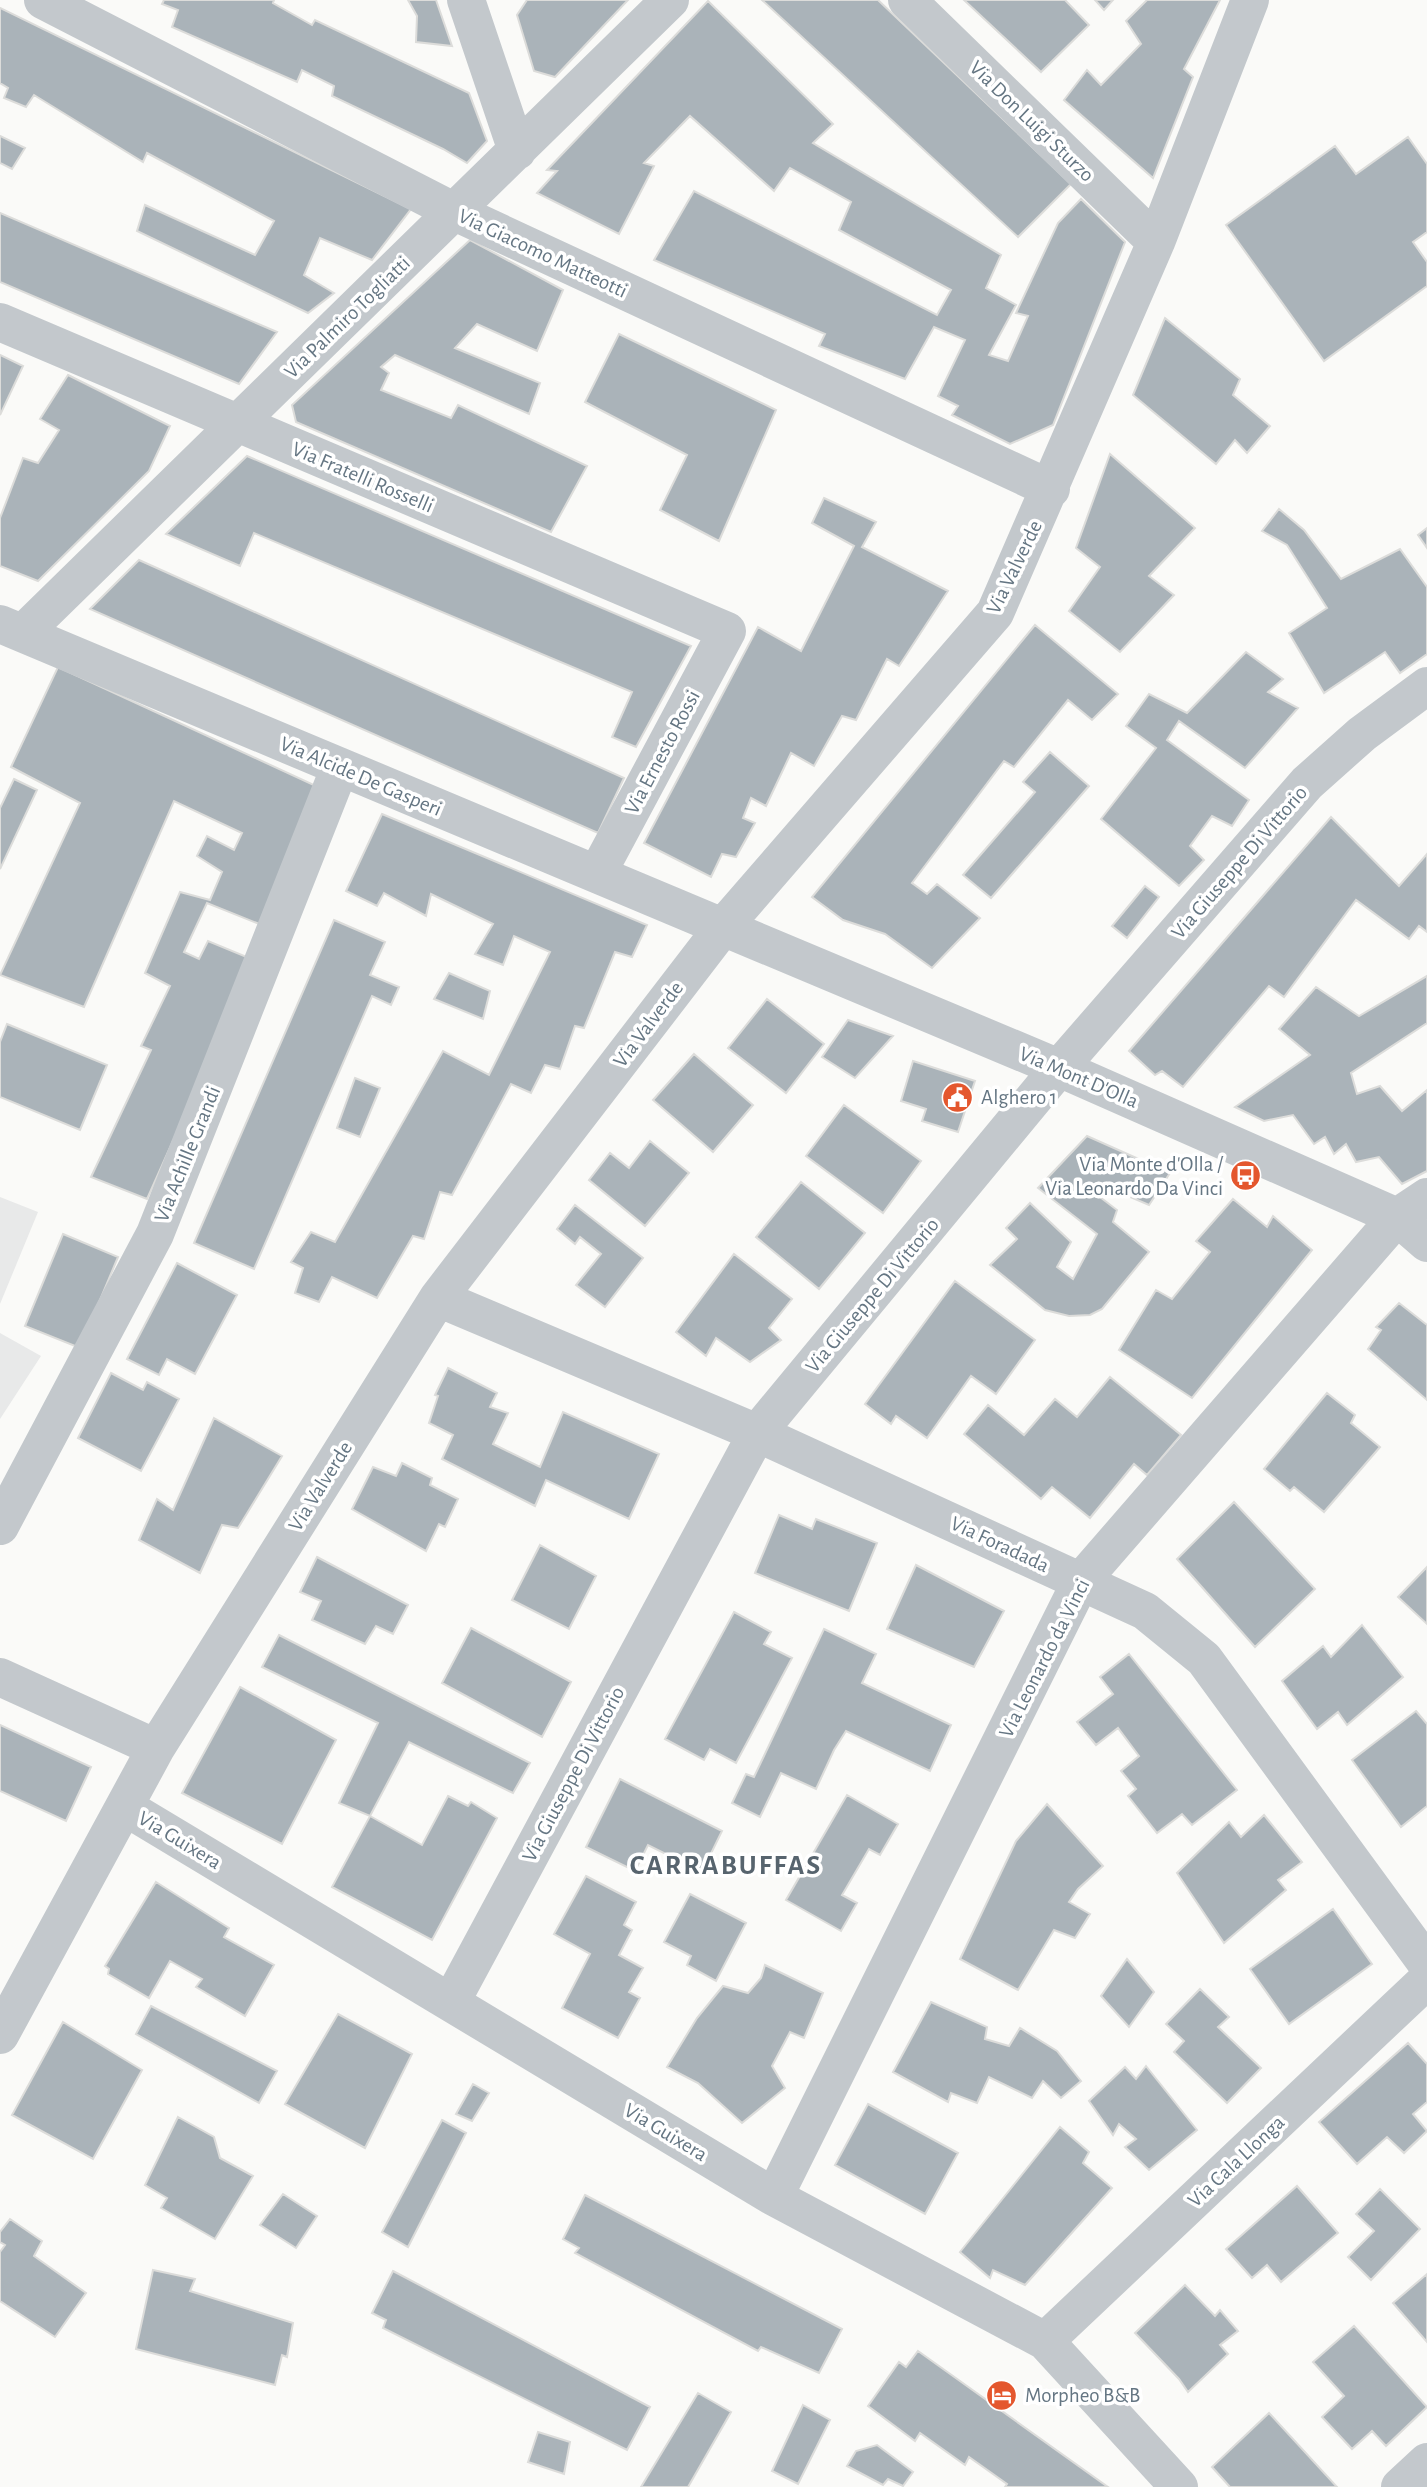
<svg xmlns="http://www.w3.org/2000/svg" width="1427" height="2487" viewBox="0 0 1427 2487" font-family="'Alegreya Sans',sans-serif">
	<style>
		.built { fill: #e8e9e9 }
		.building { fill: #aab3b9; stroke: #dcdcda; stroke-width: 2 }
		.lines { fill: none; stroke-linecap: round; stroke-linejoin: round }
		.minor { stroke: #c3c8cc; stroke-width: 38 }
		.labels { text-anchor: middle; stroke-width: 7; stroke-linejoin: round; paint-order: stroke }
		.street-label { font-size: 21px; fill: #657683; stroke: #fff }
		.poi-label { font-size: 21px; fill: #657683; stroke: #fff; text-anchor: start }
		.district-label { font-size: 28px; font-weight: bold; letter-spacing: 2px; fill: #57646e; stroke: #fff }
	</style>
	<rect width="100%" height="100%" fill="#fafaf8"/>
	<path class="built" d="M0 1197 38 1212 0 1304Z
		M0 1333 41 1356 0 1419Z"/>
	<path class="building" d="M164 0H274L273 3 312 25 315 20 469 93 487 141 467 163 443 149 332 96 334 86 302 70 297 82 172 27 178 10 162 4Z
		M408 0H436L452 46 416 42 417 16Z
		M527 0H628L555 77 534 71 517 15Z
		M762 0H878L1071 184 1018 237Z
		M964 0H1065L1089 25 1041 72Z
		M1095 0H1113L1104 10Z
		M1147 0H1220L1184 69 1193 77 1153 178 1064 100 1087 70 1101 85 1141 44 1126 21Z
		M708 1 833 124 813 143 1001 255 986 288 1016 305 989 355 1008 361 1028 316 1016 313 1058 223 1081 199 1125 242 1053 425 1010 444 952 415 958 406 938 396 965 340 934 327 905 379 819 346 825 334 654 260 694 191 937 315 951 290 839 230 851 202 790 168 774 191 690 116 644 163 654 166 619 234 537 193 557 171 547 170Z
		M0 8 411 209 372 260 320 238 304 275 334 293 308 313 137 231 145 205 255 255 274 221 147 153 143 162 34 95 26 107 4 98 8 88 0 83Z
		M0 136 25 148 12 169 0 163Z
		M1408 137 1427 164V232L1413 242 1427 262V286L1324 361 1226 225 1335 146 1356 174Z
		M0 213 277 332 239 384 0 282Z
		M470 240 563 290 537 351 477 324 455 348 540 383 529 414 395 355 381 367 389 373 381 390 451 418 458 405 587 466 551 532 296 422 292 405Z
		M1165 318 1240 379 1233 395 1270 426 1247 453 1235 440 1216 464 1133 395Z
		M619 334 776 410 719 541 660 510 687 455 585 402Z
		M0 355 23 366 0 415Z
		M68 375 170 426 149 471 38 581 0 566V518L23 458 38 463 59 430 40 419Z
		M1110 454 1195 528 1149 576 1174 595 1120 652 1069 611 1100 567 1076 548Z
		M247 456 691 646 636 747 612 737 632 692 254 533 240 566 166 534Z
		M824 498 876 522 862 547 948 591 899 666 887 659 856 720 842 716 814 766 791 753 766 806 751 798 743 818 755 823 736 857 722 854 711 877 644 843 758 627 801 651 854 546 812 523Z
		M1279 509 1304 530 1341 579 1400 549 1427 587V654L1400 673 1385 652 1324 693 1289 633 1327 608 1287 545 1262 531Z
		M1427 528V548L1418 535Z
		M139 560 624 778 598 833 90 609Z
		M1035 625 1118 694 1092 720 1068 700 1014 767 1004 761 912 883 927 894 937 884 980 918 932 968 885 934 843 920 812 897Z
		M1246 652 1283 679 1268 692 1298 708 1245 768 1179 721 1167 740 1249 800 1232 826 1212 816 1190 846 1204 860 1179 886 1101 819 1156 748 1126 726 1149 694 1187 713Z
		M58 667 329 792 269 928 207 903 184 952 199 959 208 941 254 960 147 1199 91 1177 151 1050 141 1046 170 986 145 973 180 892 210 900 222 872 197 856 207 836 234 850 242 833 174 801 84 1007 0 975 80 803 11 767Z
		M1050 752 1089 786 991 898 963 875 1035 792 1023 782Z
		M14 779 37 790 0 869V808Z
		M382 814 647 925 632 957 615 952 584 1028 575 1026 560 1069 545 1065 531 1093 511 1084 452 1195 440 1192 424 1239 413 1236 377 1298 332 1277 319 1302 295 1293 303 1268 291 1262 311 1232 335 1242 443 1051 489 1075 550 952 514 936 503 965 475 954 493 924 431 894 426 916 384 893 377 906 346 891Z
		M1331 817 1399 886 1427 854V932L1419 926 1409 939 1356 900 1284 997 1269 986 1183 1087 1162 1071 1155 1075 1129 1051Z
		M1145 886 1159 897 1127 938 1112 926Z
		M334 920 385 942 370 975 399 987 391 1005 372 996 254 1269 194 1243Z
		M449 973 490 991 483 1019 434 999Z
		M1427 976V1023L1351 1073 1357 1094 1380 1086 1402 1111 1427 1090V1171L1402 1184 1379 1157 1356 1162 1346 1144 1334 1154 1325 1137 1314 1144 1293 1115 1264 1121 1235 1107 1310 1055 1279 1029 1316 987 1359 1016Z
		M767 999 824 1044 786 1093 728 1048Z
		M848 1020 893 1036 855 1078 822 1057Z
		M7 1024 107 1065 80 1130 0 1097V1042Z
		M694 1054 753 1105 713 1152 653 1100Z
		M913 1061 975 1081 958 1132 922 1121 926 1109 901 1101Z
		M355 1078 380 1088 360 1137 337 1128Z
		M844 1105 921 1161 883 1213 806 1156Z
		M1087 1136 1170 1173 1149 1205 1107 1187 1100 1197 1117 1210 1113 1222 1149 1252 1102 1309 1090 1315 1069 1316 1045 1310 990 1265 1017 1239 1006 1228 1030 1203 1071 1242 1057 1267 1073 1279 1097 1234 1038 1188Z
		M650 1141 689 1173 645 1226 589 1180 610 1153 629 1168Z
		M801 1182 865 1233 819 1289 756 1237Z
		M1233 1199 1267 1227 1273 1216 1312 1250 1192 1398 1119 1350 1156 1290 1172 1299 1210 1252 1196 1241Z
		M575 1205 643 1258 605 1307 576 1285 601 1254 580 1237 575 1244 557 1229Z
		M63 1234 118 1257 80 1348 25 1326Z
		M734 1254 792 1299 769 1328 781 1340 750 1362 716 1338 706 1356 676 1332Z
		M177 1263 237 1295 195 1374 167 1359 159 1375 127 1359Z
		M955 1281 1035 1340 996 1394 971 1376 927 1438 896 1416 891 1424 865 1404Z
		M1399 1303 1427 1325V1400L1368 1349 1381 1330 1376 1327Z
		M448 1368 497 1393 490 1407 508 1413 493 1444 540 1467 563 1412 659 1454 629 1519 546 1480 535 1506 442 1459 453 1435 429 1423 438 1396 435 1395Z
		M111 1373 143 1390 147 1382 179 1399 141 1471 78 1438Z
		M1110 1377 1181 1435 1147 1475 1134 1464 1090 1518 1052 1487 1041 1499 964 1434 988 1405 1024 1435 1055 1399 1077 1417Z
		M1327 1393 1355 1415 1351 1423 1380 1447 1324 1512 1294 1487 1290 1491 1264 1469Z
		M214 1418 282 1456 238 1528 222 1525 200 1573 139 1540 157 1499 173 1510Z
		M402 1463 432 1478 430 1485 458 1499 445 1527 439 1524 426 1551 352 1509 373 1467 396 1476Z
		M1234 1502 1315 1589 1255 1647 1177 1559Z
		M779 1515 812 1529 816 1519 877 1543 849 1611 755 1573Z
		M540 1545 596 1576 569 1629 512 1600Z
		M317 1557 408 1605 393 1634 376 1626 365 1644 312 1620 321 1601 300 1592Z
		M916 1565 1004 1611 974 1667 887 1629Z
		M1427 1567V1624L1398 1597Z
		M734 1612 771 1632 764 1644 792 1658 736 1763 710 1749 704 1760 665 1739Z
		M1362 1625 1403 1677 1347 1725 1338 1712 1317 1729 1282 1681 1323 1646 1331 1657Z
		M471 1628 571 1682 542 1737 442 1683Z
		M824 1629 876 1654 862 1683 951 1725 930 1771 846 1731 834 1750 816 1789 781 1773 760 1817 732 1803 746 1774 754 1777Z
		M279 1635 530 1763 513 1793 409 1742 370 1816 339 1803 378 1723 262 1667Z
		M1129 1654 1237 1790 1192 1825 1182 1814 1157 1833 1128 1796 1136 1789 1121 1771 1139 1756 1118 1728 1096 1745 1077 1722 1113 1694 1100 1677Z
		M240 1687 336 1740 282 1844 182 1793Z
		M1416 1711 1427 1724V1806L1401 1827 1352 1760Z
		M0 1725 91 1767 66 1821 0 1791Z
		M620 1779 722 1831 702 1872 648 1845 635 1871 586 1847Z
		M847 1795 898 1824 880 1855 869 1849 842 1895 857 1903 841 1931 786 1900Z
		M448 1796 468 1806 471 1802 497 1818 432 1940 332 1887 370 1816 422 1845Z
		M1047 1804 1103 1866 1078 1889 1069 1902 1090 1914 1075 1938 1054 1930 1018 1990 960 1959 1016 1841Z
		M1264 1815 1302 1862 1278 1880 1286 1890 1224 1943 1177 1873 1229 1822 1241 1837Z
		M586 1876 636 1902 624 1925 632 1930 619 1955 643 1968 629 1992 640 1998 618 2038 562 2008 590 1954 554 1934Z
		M156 1882 229 1928 224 1937 274 1965 245 2016 196 1987 202 1979 170 1961 149 1998 108 1974 109 1969 105 1966Z
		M690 1894 746 1923 716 1981 687 1965 691 1956 664 1942Z
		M1333 1909 1372 1964 1289 2024 1250 1969Z
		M1127 1959 1154 1992 1129 2027 1101 1996Z
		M765 1965 823 1993 804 2038 790 2032 772 2066 785 2088 742 2123 698 2083 667 2067 697 2018 723 1986 748 1993 761 1978Z
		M1200 1989 1229 2017 1218 2027 1261 2068 1227 2103 1174 2052 1184 2041 1166 2024Z
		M931 2002 987 2027 985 2039 1009 2046 1020 2028 1057 2051 1081 2081 1061 2098 1043 2081 1032 2098 989 2077 977 2103 951 2093 948 2102 893 2072Z
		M151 2006 277 2071 259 2103 136 2034Z
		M338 2014 412 2054 365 2148 285 2104Z
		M63 2022 142 2070 93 2159 12 2115Z
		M1408 2043 1427 2064V2102L1413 2114 1427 2131 1404 2153 1387 2137 1357 2164 1319 2122Z
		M1146 2066 1197 2130 1149 2170 1125 2147 1136 2139 1119 2124 1113 2135 1089 2101 1125 2067 1136 2079Z
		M473 2084 489 2093 472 2121 456 2114Z
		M868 2104 958 2153 925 2214 835 2165Z
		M178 2117 214 2137 220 2158 253 2176 215 2239 161 2208 167 2198 145 2185Z
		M442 2120 466 2133 408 2247 382 2232Z
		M1060 2127 1089 2152 1083 2163 1112 2188 1025 2285 993 2270 990 2278 960 2252Z
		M1297 2186 1338 2233 1281 2282 1267 2265 1252 2278 1226 2249Z
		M1380 2189 1420 2229 1371 2280 1348 2257 1374 2231 1356 2214Z
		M283 2194 317 2216 296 2248 260 2225Z
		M585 2195 842 2329 819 2373 761 2347 758 2351 575 2253 579 2248 563 2239Z
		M10 2219 42 2241 34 2256 86 2293 55 2337 0 2301V2252L5 2245 0 2242V2232Z
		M153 2270 195 2279 190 2291 293 2323 287 2357 282 2355 275 2385 136 2349Z
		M393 2271 650 2407 627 2450 383 2328 386 2320 372 2313Z
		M1427 2274V2342L1393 2303Z
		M1185 2285 1215 2316 1220 2310 1238 2331 1220 2345 1228 2354 1188 2392 1179 2379 1135 2333Z
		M1354 2326 1427 2407 1386 2446 1372 2431 1352 2449 1322 2417 1344 2396 1313 2362Z
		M918 2351 1108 2487H1005L1007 2484 969 2457 965 2465 920 2433 915 2441 868 2406 899 2362 906 2367Z
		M698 2393 731 2412 688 2487H641Z
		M803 2405 830 2420 798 2484 772 2471Z
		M1269 2413 1337 2487H1230L1212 2467Z
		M538 2432 570 2442 564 2474 528 2462Z
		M877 2445 913 2472 903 2486 888 2479 883 2485 847 2466 856 2451Z"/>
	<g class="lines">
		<path class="minor" d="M43 0 455 212 1051 489
			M466 0 517 151
			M907 0 1156 242
			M0 322 727 631 597 874
			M0 624 1059 1068 1397 1217 1427 1243
			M23 633 670 0
			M438 1298 757 1433 1145 1611 1204 1659 1427 1964
			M0 1526 155 1234 340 767
			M0 1677 156 1748
			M125 1807 774 2197 1045 2341 1179 2487
			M451 2002 757 1433 1059 1068 1307 783 1362 734 1427 686
			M0 2035 156 1748 438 1298 723 927 995 613 1156 242 1250 0
			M774 2197 1081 1581 1397 1217 1427 1197
			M1045 2341 1427 1980
			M1400 2487 1427 2462"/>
	</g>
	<defs>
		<symbol id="civic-disc" viewBox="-11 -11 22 22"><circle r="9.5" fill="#e4572e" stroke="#fff"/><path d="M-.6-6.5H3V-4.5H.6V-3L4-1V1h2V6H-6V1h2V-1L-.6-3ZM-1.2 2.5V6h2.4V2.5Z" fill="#fff"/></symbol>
		<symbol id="bus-disc" viewBox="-11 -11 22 22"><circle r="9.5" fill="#e4572e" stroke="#fff"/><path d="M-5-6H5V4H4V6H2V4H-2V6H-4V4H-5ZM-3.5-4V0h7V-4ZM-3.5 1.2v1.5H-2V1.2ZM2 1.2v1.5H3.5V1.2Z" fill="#fff"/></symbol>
		<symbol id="hotel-disc" viewBox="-11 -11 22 22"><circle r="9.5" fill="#e4572e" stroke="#fff"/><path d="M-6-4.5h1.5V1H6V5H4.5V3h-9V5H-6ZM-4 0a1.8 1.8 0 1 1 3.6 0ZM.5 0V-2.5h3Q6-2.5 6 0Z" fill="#fff"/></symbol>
	</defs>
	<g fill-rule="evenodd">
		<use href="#civic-disc" x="940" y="1080" width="35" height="35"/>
		<use href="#bus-disc" x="1228" y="1158" width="35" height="35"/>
		<use href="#hotel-disc" x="984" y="2378" width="35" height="35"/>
	</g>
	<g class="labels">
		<g class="street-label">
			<text transform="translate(1032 121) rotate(44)" y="7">Via Don Luigi Sturzo</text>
			<text transform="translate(543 253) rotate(25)" y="7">Via Giacomo Matteotti</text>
			<text transform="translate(347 317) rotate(-44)" y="7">Via Palmiro Togliatti</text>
			<text transform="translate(363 477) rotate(23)" y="7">Via Fratelli Rosselli</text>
			<text transform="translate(1014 567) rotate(-64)" y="7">Via Valverde</text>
			<text transform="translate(662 752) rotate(-62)" y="7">Via Ernesto Rossi</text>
			<text transform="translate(361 776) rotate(23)" y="7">Via Alcide De Gasperi</text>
			<text transform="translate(1239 862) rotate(-49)" y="7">Via Giuseppe Di Vittorio</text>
			<text transform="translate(648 1024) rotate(-53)" y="7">Via Valverde</text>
			<text transform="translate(1079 1077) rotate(23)" y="7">Via Mont D'Olla</text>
			<text transform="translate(187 1154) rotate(-68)" y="7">Via Achille Grandi</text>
			<text transform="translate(872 1295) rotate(-50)" y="7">Via Giuseppe Di Vittorio</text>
			<text transform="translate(320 1486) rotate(-58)" y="7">Via Valverde</text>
			<text transform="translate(1000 1544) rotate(25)" y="7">Via Foradada</text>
			<text transform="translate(1044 1658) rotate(-63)" y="7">Via Leonardo da Vinci</text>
			<text transform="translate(573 1774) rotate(-62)" y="7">Via Giuseppe Di Vittorio</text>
			<text transform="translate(180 1840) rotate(31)" y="7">Via Guixera</text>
			<text transform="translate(666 2132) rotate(31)" y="7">Via Guixera</text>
			<text transform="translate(1236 2161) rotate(-43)" y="7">Via Cala Llonga</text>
		</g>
		<g class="poi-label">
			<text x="981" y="1104">Alghero 1</text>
			<text x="1223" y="1171" text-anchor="end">Via Monte d'Olla /<tspan x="1223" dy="24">Via Leonardo Da Vinci</tspan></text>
			<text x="1025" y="2402">Morpheo B&amp;B</text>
		</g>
		<g class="district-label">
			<text x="726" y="1874">CARRABUFFAS</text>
		</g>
	</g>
</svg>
